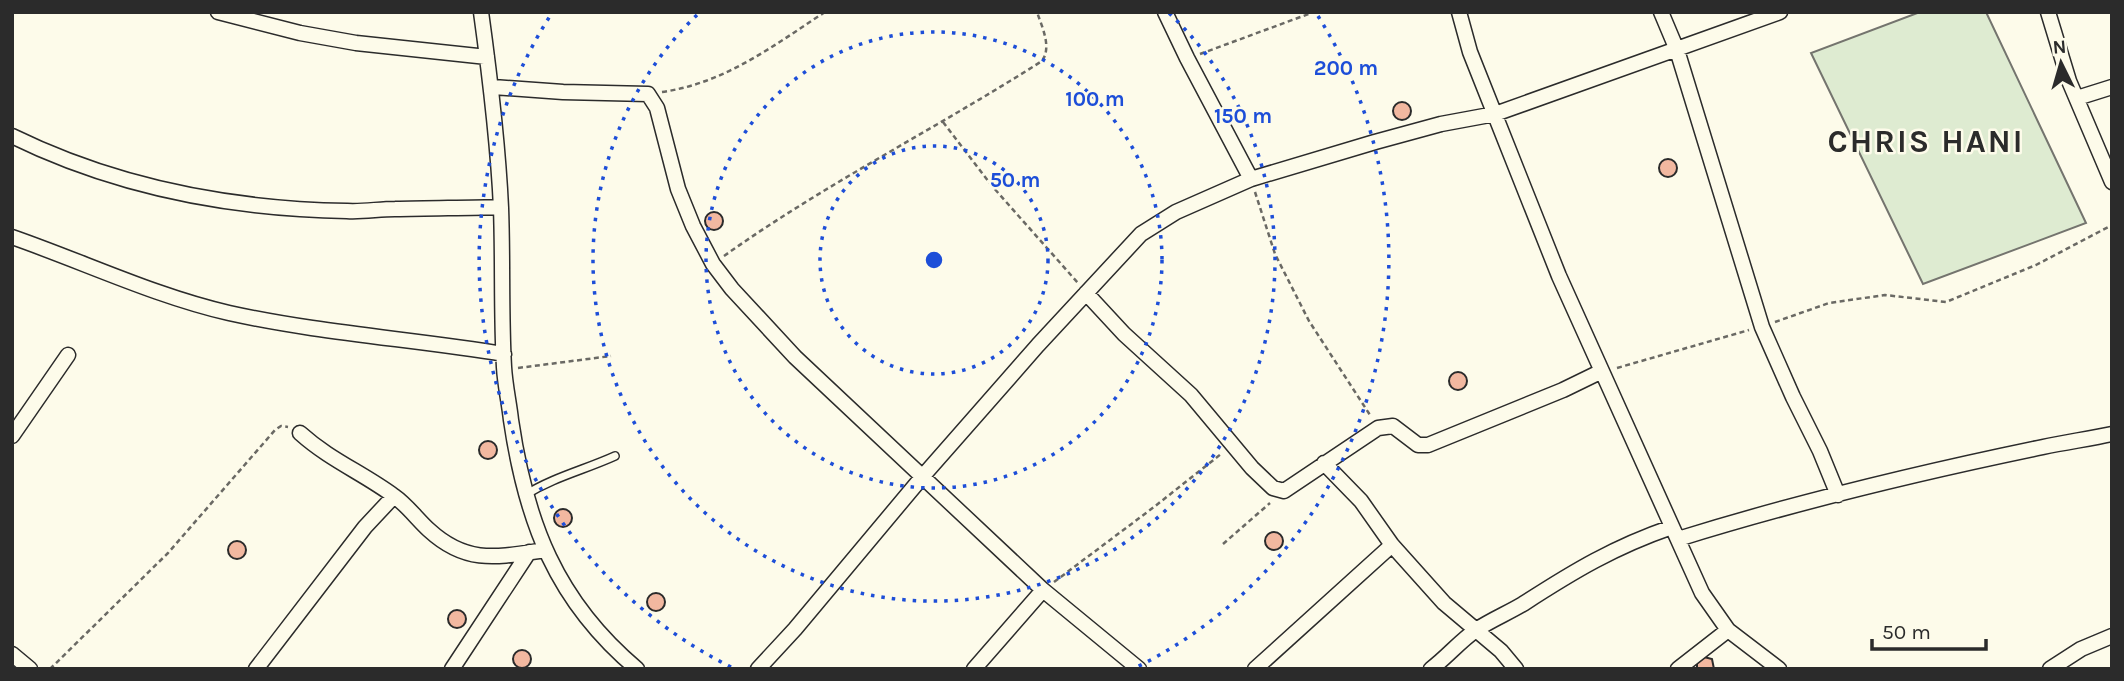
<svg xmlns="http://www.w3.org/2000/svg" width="2124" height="681" viewBox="0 0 2124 681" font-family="Karla,sans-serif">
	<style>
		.green { fill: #deebd1; stroke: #74746e; stroke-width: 2 }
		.building { fill: #f2b8a0; stroke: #2b2b2b; stroke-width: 2 }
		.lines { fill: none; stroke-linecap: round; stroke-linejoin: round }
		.service-casing { stroke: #2b2b2b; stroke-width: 10 }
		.minor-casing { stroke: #2b2b2b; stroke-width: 17 }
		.path { stroke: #6a6964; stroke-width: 2.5; stroke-dasharray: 5 3.5; stroke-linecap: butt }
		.service { stroke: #fdfbea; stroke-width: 7 }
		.minor { stroke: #fdfbea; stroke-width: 14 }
		.ring { fill: none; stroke: #1d4ed8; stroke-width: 3.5; stroke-dasharray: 3.5 7 }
		.labels { text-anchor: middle; stroke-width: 5; stroke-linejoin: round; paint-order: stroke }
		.district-label { font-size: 32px; font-weight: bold; letter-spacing: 2px; fill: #2b2b2b; stroke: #fdfbea }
		.centre { fill: #1d4ed8; stroke: #fdfbea; stroke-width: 3.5 }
		.ring-label { font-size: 21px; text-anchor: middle; font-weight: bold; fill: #1d4ed8; stroke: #fdfbea; stroke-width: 5; stroke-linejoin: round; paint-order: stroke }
	</style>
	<rect width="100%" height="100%" fill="#fdfbea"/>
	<path class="green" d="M1920 12H1986L2086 223 1923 284 1811 53Z"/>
	<path class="building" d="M1393 111a9 9 0 1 1 18 0a9 9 0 1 1-18 0Z
		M1659 168a9 9 0 1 1 18 0a9 9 0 1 1-18 0Z
		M705 221a9 9 0 1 1 18 0a9 9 0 1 1-18 0Z
		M1449 381a9 9 0 1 1 18 0a9 9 0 1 1-18 0Z
		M479 450a9 9 0 1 1 18 0a9 9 0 1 1-18 0Z
		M554 518a9 9 0 1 1 18 0a9 9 0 1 1-18 0Z
		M1265 541a9 9 0 1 1 18 0a9 9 0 1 1-18 0Z
		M228 550a9 9 0 1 1 18 0a9 9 0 1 1-18 0Z
		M647 602a9 9 0 1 1 18 0a9 9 0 1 1-18 0Z
		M448 619a9 9 0 1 1 18 0a9 9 0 1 1-18 0Z
		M513 659a9 9 0 1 1 18 0a9 9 0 1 1-18 0Z
		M1704 657 1712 659 1714 669H1697V662Z"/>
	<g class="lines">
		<defs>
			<path id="service" d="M525 495C554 477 584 470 615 456"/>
			<path id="minor" d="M218 12 300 33 356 43 487 57
				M481 12C490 77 498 142 501 208 503 261 501 314 504 367 505 385 509 402 511 420 526 522 556 601 637 669
				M1165 12 1187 58 1251 179
				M1459 12 1470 52 1559 276 1702 593 1728 630 1779 669
				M1661 12 1677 50 1762 327 1793 397 1820 451 1838 495
				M2048 12 2069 81 2112 182
				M493 87 563 92 648 94 657 108 678 189 693 226 713 264 732 289 795 357 1043 590 1139 669
				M2077 98 2112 87
				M12 136C116 187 231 209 347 211 363 212 379 209 395 209 430 208 466 208 501 207
				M12 237C84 262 155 296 229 313 319 333 413 339 504 354
				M1086 293 1124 334 1191 395 1252 468 1273 488 1284 491 1378 428 1393 426 1418 445H1428L1563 390 1600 372
				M300 433C330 460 363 473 394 496 407 505 417 519 429 530 467 565 498 557 545 550
				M12 436 68 355
				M1324 463 1361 501 1392 545 1444 603 1501 651 1516 669
				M1678 539C1797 502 1922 472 2043 447 2066 442 2089 439 2112 434
				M12 654 30 669
				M256 669 365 527 394 496
				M452 669 529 552
				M758 669 795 629 923 476 1038 345 1141 234 1176 212 1251 179 1375 142 1441 124 1495 114 1780 12
				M974 669 1043 590
				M1255 669 1392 545
				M1431 669C1447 657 1460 641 1476 630 1491 620 1508 613 1523 604 1574 571 1614 547 1672 527
				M1678 669 1728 630
				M2050 669 2081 649 2112 636"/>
		</defs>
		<use href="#service" class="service-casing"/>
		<use href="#minor" class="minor-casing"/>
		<path class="path" d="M1200 54 1314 12
			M662 92C725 83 773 46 825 12
			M943 122 992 186 1078 283
			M1255 192 1275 254 1309 321 1370 415
			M724 256C825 184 937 128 1042 61 1052 47 1042 27 1037 12
			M1775 322 1829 303 1885 295 1946 302 2036 265 2112 225
			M518 368 611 356
			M1617 368 1749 330
			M1223 544 1270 503
			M1054 582 1154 507 1221 454
			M50 669 168 553 275 430 281 426 288 427"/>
		<use href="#service" class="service"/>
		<use href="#minor" class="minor"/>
	</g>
	<g class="ring">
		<circle cx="934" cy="260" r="114"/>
		<circle cx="934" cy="260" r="228"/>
		<path d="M1169 13A341 341 0 1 1 699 13"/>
		<path d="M731 667A455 455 0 0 1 550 16M1318 16A455 455 0 0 1 1137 667"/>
	</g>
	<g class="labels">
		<g class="district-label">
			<text x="1926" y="152">CHRIS HANI</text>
		</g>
	</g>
	<circle cx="934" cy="260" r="10" class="centre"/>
	<g class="ring-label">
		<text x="1346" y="75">200 m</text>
		<text x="1095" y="106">100 m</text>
		<text x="1243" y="123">150 m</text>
		<text x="1015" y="187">50 m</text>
	</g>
	<rect width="2124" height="681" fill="none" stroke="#2b2b2b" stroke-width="28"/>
	<g transform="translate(2061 63) rotate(355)" stroke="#fdfbea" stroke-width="5" paint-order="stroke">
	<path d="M0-5L12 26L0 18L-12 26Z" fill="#2b2b2b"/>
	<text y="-10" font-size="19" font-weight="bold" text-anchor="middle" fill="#2b2b2b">N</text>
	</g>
	<path d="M1872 639v10h114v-10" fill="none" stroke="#2b2b2b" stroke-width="3.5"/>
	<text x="1882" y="639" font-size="21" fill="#2b2b2b" stroke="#fdfbea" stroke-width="5" paint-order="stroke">50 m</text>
</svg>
